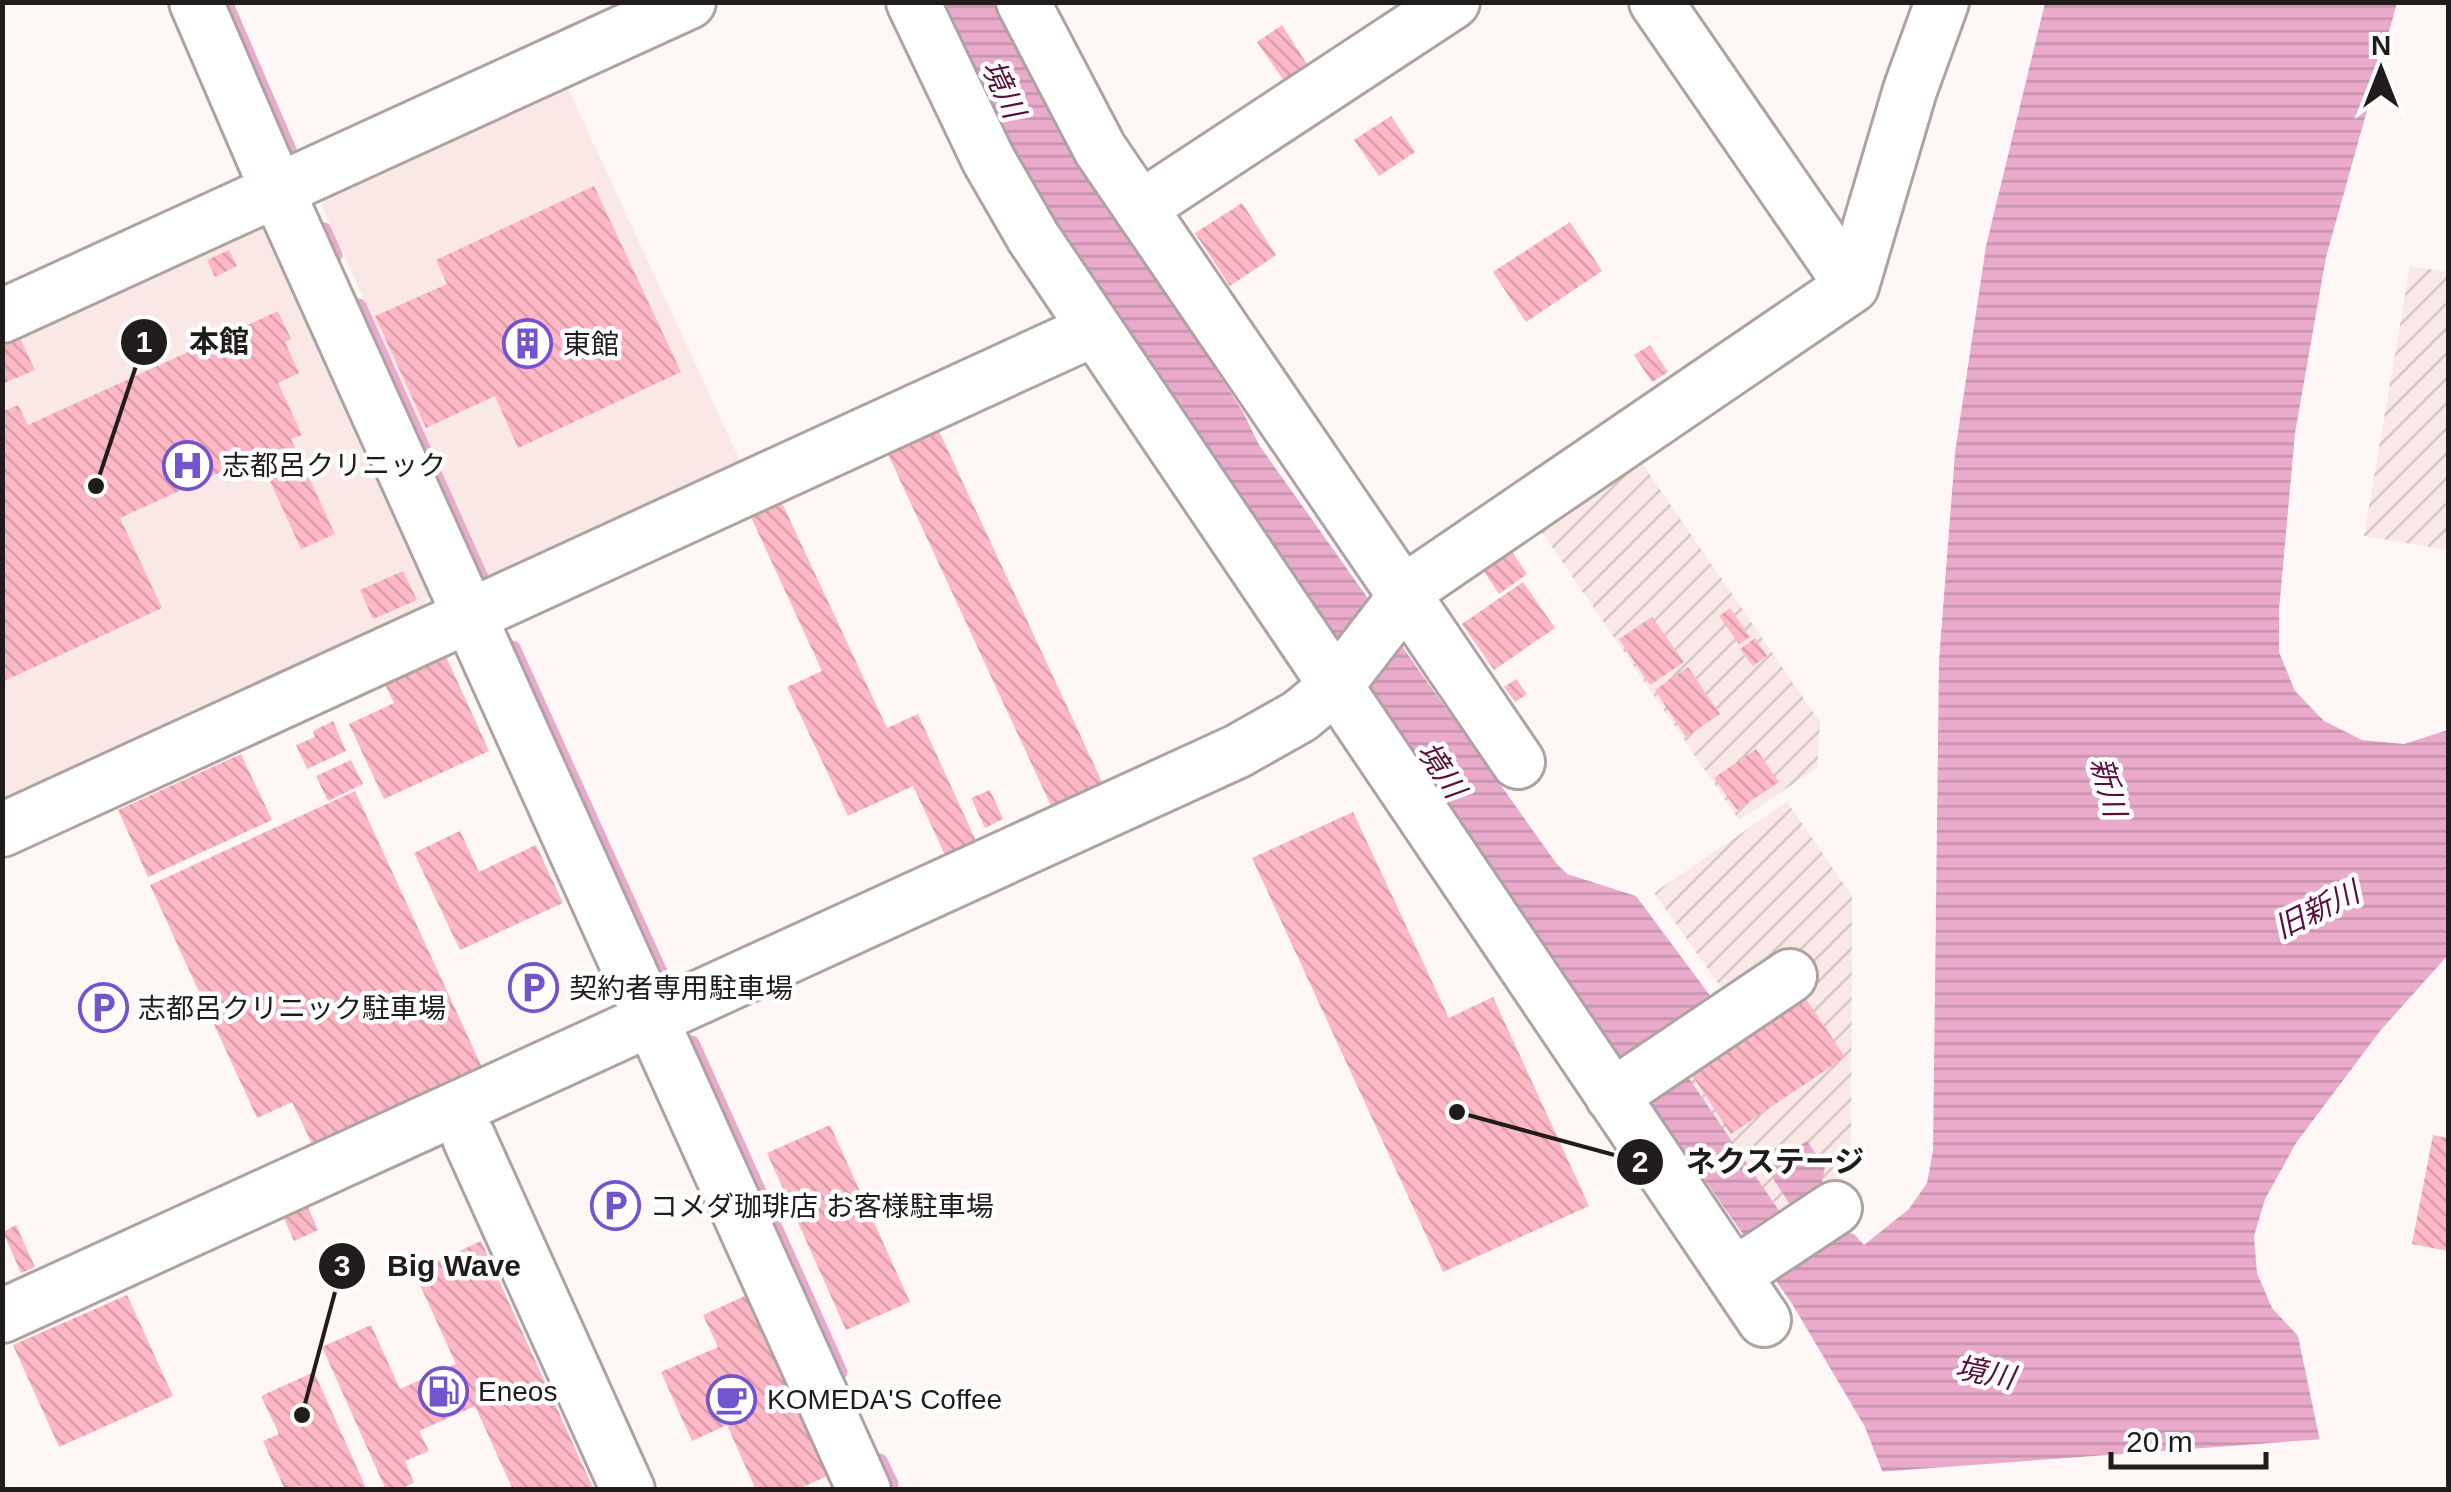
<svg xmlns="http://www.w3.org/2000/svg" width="2451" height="1492" viewBox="0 0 2451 1492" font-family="Helvetica,'Noto Sans JP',sans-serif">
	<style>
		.built { fill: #f9e8e6 }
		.industrial { fill: url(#industrial-furrows) }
		.water { fill: url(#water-rules) }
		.pier { fill: #fef7f6 }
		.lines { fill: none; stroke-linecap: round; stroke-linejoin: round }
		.stream { stroke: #e9aacb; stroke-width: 15 }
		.building { fill: url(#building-back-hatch) }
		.minor-casing { stroke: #aea3a2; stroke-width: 58 }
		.minor { stroke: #fff; stroke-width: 52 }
		.labels { text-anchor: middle; stroke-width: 9; stroke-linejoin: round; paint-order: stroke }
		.poi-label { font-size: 28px; fill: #201c1b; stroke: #fff; text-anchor: start }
		.water-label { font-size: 30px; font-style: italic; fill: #58103e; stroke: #fff }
		.leader { fill: none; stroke: #201c1b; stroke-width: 4 }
		.callout-dot { fill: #201c1b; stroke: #fff; stroke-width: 4 }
		.mark-label { font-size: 30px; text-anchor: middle; font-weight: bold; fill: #fff }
		.callout-label { font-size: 30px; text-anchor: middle; font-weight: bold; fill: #201c1b; stroke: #fff; stroke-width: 9; stroke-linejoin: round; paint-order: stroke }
	</style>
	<defs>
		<pattern id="industrial-furrows" width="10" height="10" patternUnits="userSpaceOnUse" patternTransform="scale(2.5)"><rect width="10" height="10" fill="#f9e8e6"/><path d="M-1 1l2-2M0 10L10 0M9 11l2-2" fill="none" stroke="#d5c6c5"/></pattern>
		<pattern id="water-rules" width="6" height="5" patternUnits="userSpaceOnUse" patternTransform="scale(2.5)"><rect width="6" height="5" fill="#e9aacb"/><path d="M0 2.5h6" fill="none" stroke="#c892ae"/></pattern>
		<pattern id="building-back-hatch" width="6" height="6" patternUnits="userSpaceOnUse" patternTransform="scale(2.5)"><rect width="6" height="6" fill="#feb7c5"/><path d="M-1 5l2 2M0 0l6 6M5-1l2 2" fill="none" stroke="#d99da9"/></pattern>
	</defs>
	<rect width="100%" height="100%" fill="#fef7f6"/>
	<path class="built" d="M564 80 744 469 503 579 488 574 321 204 327 189Z
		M249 225 265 230 429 593 420 618 3 809 2 338Z"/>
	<path class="industrial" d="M2410 266 2448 272V550L2364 536Z
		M1637 456 1820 722 1817 768 1739 820 1537 525Z
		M1787 802 1852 896 1851 1149 1849 1168 1841 1184 1785 1219 1679 1064 1731 1001 1654 893Z"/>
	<path class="water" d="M930 3H1001L1055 120 1243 412 1259 445 1556 863 1567 874 1636 896 1720 1009 1667 1046 1784 1218 1854 1234 1864 1245 1909 1209 1927 1183 1933 1151 1939 661 1955 453 1986 246 2045 3H2397L2326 257 2295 433 2279 610V652L2295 691 2324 721 2362 740 2404 744 2448 730V955L2380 1031 2296 1143 2265 1199 2254 1236 2257 1273 2272 1308 2298 1336 2330 1489H1889L1865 1427 1791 1302 1362 696 1046 229Z
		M1807 1141 1825 1167 1819 1196 1795 1212 1766 1168Z"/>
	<path class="pier" d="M2325 1439 2335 1490H1884L1877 1472Z"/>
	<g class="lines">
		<path class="stream" d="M225 2 289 150
			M324 230 335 255
			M359 306 484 584
			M513 648 660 972
			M692 1043 840 1372
			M880 1461 891 1484"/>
	</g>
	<path class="building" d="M1282 25 1310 69 1286 84 1257 42Z
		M1391 116 1415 152 1379 176 1354 140Z
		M594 186 681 372 518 448 495 396 426 428 375 316 447 284 436 260Z
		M1242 203 1276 255 1230 286 1195 233Z
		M1570 222 1602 271 1526 322 1493 272Z
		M229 250 237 266 215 277 207 260Z
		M278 311 291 339 285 342 299 373 278 383 302 435 291 439 335 534 301 549 258 455 120 518 162 608 2 682V412L18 405 28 425Z
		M18 334 35 370 2 384V341Z
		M1650 345 1668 372 1652 382 1634 355Z
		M938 429 1103 784 1052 808 887 452Z
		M781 501 887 728 918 714 976 841 945 855 913 786 848 816 787 687 822 671 750 515Z
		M1507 545 1527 574 1499 594 1479 564Z
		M403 571 417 600 373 619 360 590Z
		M1523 582 1555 628 1494 670 1462 624Z
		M1730 608 1750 637 1739 644 1719 616Z
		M1652 617 1684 662 1650 685 1619 639Z
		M1755 638 1767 656 1753 666 1740 649Z
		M444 652 489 751 384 799 349 724 394 703 383 680Z
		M1688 667 1720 714 1686 737 1655 690Z
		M1516 679 1527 694 1515 702 1504 687Z
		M333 721 346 751 307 769 296 745 315 737 313 731Z
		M1756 749 1779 782 1737 810 1714 778Z
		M241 754 272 820 148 877 118 810Z
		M351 760 363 784 328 801 316 776Z
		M990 790 1003 819 985 828 971 798Z
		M355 791 482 1067 312 1144 292 1102 257 1118 150 885Z
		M1353 812 1449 1018 1493 997 1589 1206 1443 1272 1252 858Z
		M460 831 479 872 536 845 563 903 460 950 414 853Z
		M1798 987 1845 1057 1731 1134 1684 1063Z
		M830 1125 910 1302 846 1330 767 1153Z
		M2433 1135 2448 1138V1251L2412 1244Z
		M307 1205 318 1230 294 1241 283 1216Z
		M16 1225 35 1267 21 1273 3 1232Z
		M481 1241 594 1490H513L475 1406 419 1431 429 1451 405 1461 414 1483 398 1490H386L322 1347 371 1325 400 1389 456 1364 414 1272Z
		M127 1295 173 1396 59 1447 13 1345Z
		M745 1296 827 1476 796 1490H756L727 1425 692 1441 661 1372 718 1347 703 1315Z
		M314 1372 367 1490H304L302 1486 285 1490 263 1441 279 1434 261 1396Z"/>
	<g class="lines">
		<defs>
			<path id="minor" d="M196 2 277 190 864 1490
				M913 2 988 159 1033 237 1764 1320
				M1023 2 1100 149 1518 762
				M1656 2 1852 286
				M1140 208 1453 2
				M2 316 689 2
				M2 830 1095 329
				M1612 1096 1790 976
				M469 1138 628 1490
				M1734 1275 1835 1208
				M2 1316 1238 751 1300 716 1336 686 1414 585 1852 286 1910 90 1942 2"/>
		</defs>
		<use href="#minor" class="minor-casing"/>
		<use href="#minor" class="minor"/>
	</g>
	<defs>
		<symbol id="building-ring" viewBox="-11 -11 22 22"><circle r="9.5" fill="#fff" stroke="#7154ce" stroke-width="1.5"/><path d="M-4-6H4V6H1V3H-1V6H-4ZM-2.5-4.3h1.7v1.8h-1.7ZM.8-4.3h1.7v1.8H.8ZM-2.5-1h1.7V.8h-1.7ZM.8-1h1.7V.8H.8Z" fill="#7154ce"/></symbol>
		<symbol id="hospital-ring" viewBox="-11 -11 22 22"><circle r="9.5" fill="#fff" stroke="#7154ce" stroke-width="1.5"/><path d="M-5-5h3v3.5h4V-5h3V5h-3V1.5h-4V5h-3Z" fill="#7154ce"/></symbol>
		<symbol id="parking-ring" viewBox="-11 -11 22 22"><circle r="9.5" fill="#fff" stroke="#7154ce" stroke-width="1.5"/><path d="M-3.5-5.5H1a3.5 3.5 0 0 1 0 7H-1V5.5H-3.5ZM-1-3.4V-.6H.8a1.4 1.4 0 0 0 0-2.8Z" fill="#7154ce"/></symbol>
		<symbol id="fuel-ring" viewBox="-11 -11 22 22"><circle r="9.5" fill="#fff" stroke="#7154ce" stroke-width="1.5"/><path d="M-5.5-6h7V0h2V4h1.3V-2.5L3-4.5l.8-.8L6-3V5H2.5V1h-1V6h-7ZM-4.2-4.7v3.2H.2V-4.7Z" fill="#7154ce"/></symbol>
		<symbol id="cafe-ring" viewBox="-11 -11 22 22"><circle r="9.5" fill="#fff" stroke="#7154ce" stroke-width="1.5"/><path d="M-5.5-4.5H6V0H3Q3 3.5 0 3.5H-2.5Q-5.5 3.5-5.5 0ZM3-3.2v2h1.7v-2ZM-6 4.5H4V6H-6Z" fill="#7154ce"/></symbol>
	</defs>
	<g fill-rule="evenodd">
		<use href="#building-ring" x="500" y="316" width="55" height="55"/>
		<use href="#hospital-ring" x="160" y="438" width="55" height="55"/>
		<use href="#parking-ring" x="506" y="960" width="55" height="55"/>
		<use href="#parking-ring" x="76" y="980" width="55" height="55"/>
		<use href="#parking-ring" x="588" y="1178" width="55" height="55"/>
		<use href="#fuel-ring" x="416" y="1364" width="55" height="55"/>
		<use href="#cafe-ring" x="704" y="1372" width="55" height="55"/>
	</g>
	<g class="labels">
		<g class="poi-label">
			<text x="563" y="354">東館</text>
			<text x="222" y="475">志都呂クリニック</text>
			<text x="569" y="998">契約者専用駐車場</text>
			<text x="138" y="1018">志都呂クリニック駐車場</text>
			<text x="650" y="1216">コメダ珈琲店 お客様駐車場</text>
			<text x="478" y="1401">Eneos</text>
			<text x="767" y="1409">KOMEDA'S Coffee</text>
		</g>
		<g class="water-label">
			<text transform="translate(1003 89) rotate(65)" y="10">境川</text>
			<text transform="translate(1441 770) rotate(56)" y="10">境川</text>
			<text transform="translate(2108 787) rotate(75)" y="10">新川</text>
			<text transform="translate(2317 910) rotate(-26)" y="10">旧新川</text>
			<text transform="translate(1985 1373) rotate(11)" y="10">境川</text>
		</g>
	</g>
	<path class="leader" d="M96 486L144 342M1457 1112L1640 1162M302 1415L342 1266"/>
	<g class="callout-dot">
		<circle cx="96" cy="486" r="10"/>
		<circle cx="1457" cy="1112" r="10"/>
		<circle cx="302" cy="1415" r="10"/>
		<circle cx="144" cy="342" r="25"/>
		<circle cx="1640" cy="1162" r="25"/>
		<circle cx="342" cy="1266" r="25"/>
	</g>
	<g class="mark-label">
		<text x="144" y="352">1</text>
		<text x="1640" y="1172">2</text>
		<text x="342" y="1276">3</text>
	</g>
	<g class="callout-label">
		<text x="219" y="352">本館</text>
		<text x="1775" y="1172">ネクステージ</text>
		<text x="454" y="1276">Big Wave</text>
	</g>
	<rect width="2451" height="1492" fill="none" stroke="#201c1b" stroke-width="10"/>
	<g transform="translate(2381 70)" stroke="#ffffff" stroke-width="8" paint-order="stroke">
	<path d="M0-8L18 38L0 25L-18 38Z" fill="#201c1b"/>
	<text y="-15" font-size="28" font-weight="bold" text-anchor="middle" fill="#201c1b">N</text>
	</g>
	<path d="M2111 1452v15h155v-15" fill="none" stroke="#201c1b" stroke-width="5"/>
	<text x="2126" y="1452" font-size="30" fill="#201c1b" stroke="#ffffff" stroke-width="8" paint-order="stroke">20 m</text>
</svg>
